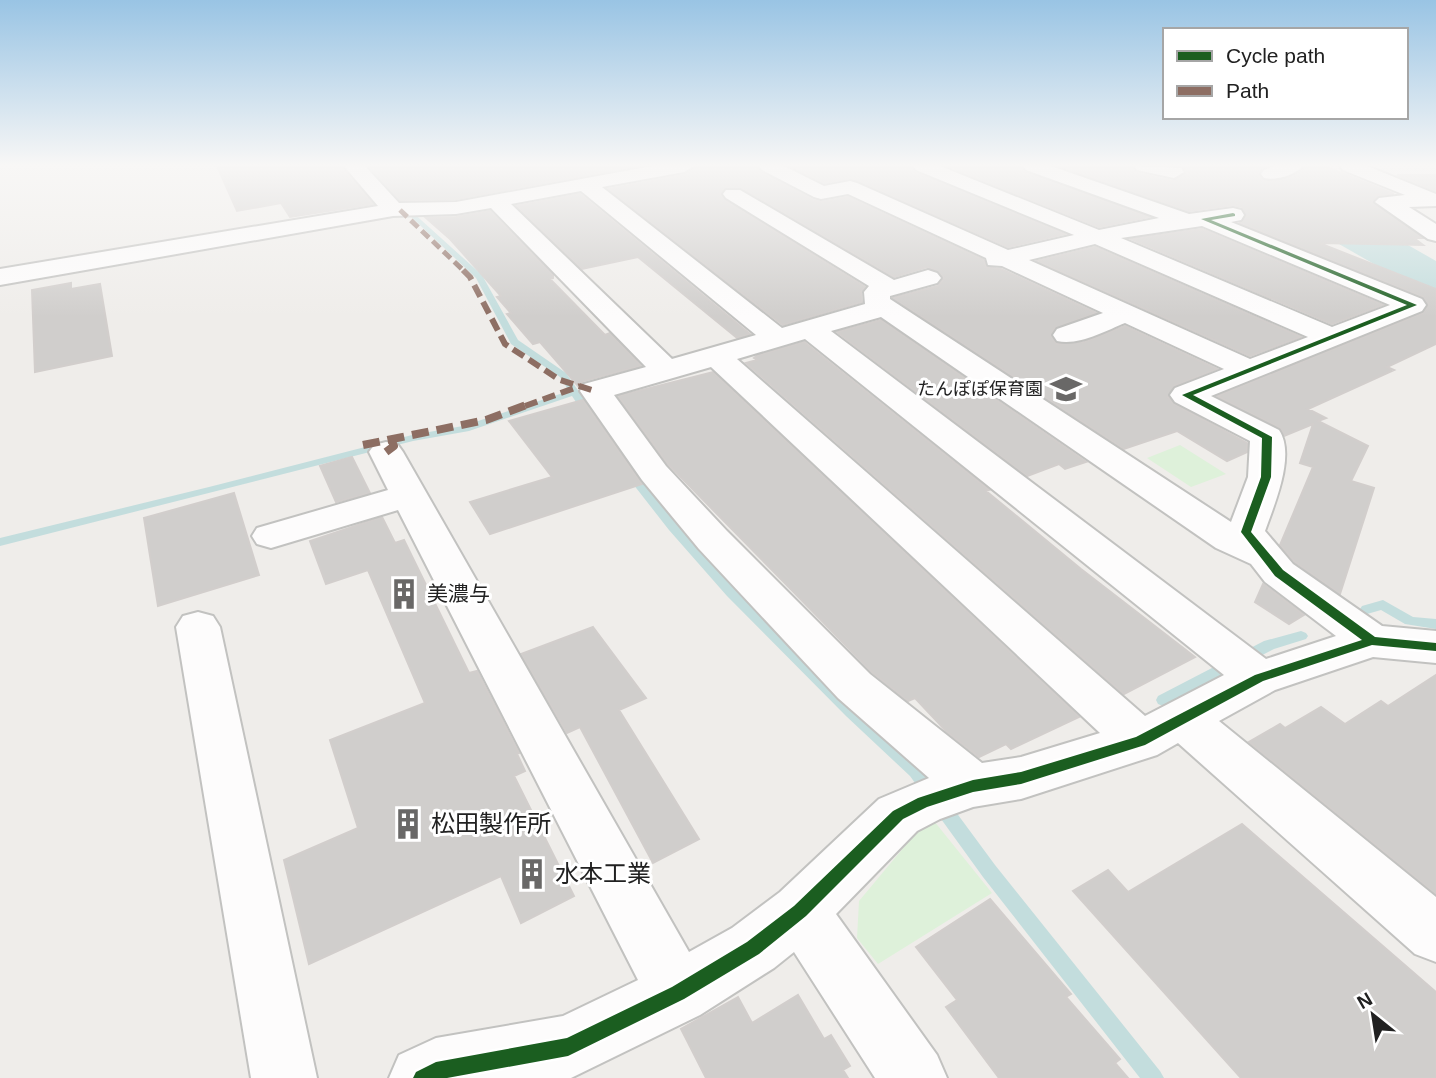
<svg xmlns="http://www.w3.org/2000/svg" width="1436" height="1078" viewBox="0 0 1436 1078" font-family="Helvetica,'Noto Sans JP',sans-serif">
	<style>
		.park { fill: #def1da }
		.lines { fill: none; stroke-linecap: round; stroke-linejoin: round }
		.stream { fill: #c3dddd; fill-rule: evenodd }
		.river { fill: #c3dddd; fill-rule: evenodd }
		.building { fill: #d0cecc; stroke: #d2cecc; stroke-width: 2 }
		.minor-casing { stroke: #c2c2c0; stroke-width: 4 }
		.minor { fill: #fdfcfc; fill-rule: evenodd }
		.quiet-far2 { stroke: #8d6e63; stroke-width: 5; stroke-dasharray: 10 5; stroke-linecap: butt }
		.quiet-far1 { stroke: #8d6e63; stroke-width: 6; stroke-dasharray: 13 6; stroke-linecap: butt }
		.quiet { stroke: #8d6e63; stroke-width: 8; stroke-dasharray: 17 8; stroke-linecap: butt }
		.cycleway-casing { stroke: #fff; stroke-width: 5 }
		.cycleway { fill: #1b5e20; fill-rule: evenodd }
		.labels { text-anchor: middle; stroke-width: 6; stroke-linejoin: round; paint-order: stroke }
		.far-poi-label { font-size: 18px; fill: #212121; stroke: #fff; text-anchor: end }
		.poi-label { font-size: 21px; fill: #212121; stroke: #fff; text-anchor: start }
		.near-poi-label { font-size: 24px; fill: #212121; stroke: #fff; text-anchor: start }
	</style>
	<rect width="100%" height="100%" fill="#efedea"/>
	<path class="park" d="M1180 445 1226 474 1191 487 1147 458Z
		M930 816 992 893 878 964 857 938 859 901Z"/>
	<g class="lines">
		<path class="stream" d="M364 166H370L410 210 482 275 518 340 566 373 595 415 594 417H586L572 396 469 431 413 441 0 546V538L209 487 412 435 463 426 569 391 560 377 511 344 476 278 406 212Z
			M630 470 634 471 677 524 737 590 856 708 922 766 995 865 1160 1071 1164 1078H1140L983 877 910 776 846 716 727 596 669 530 626 475 624 473 626 471Z
			M1383 600 1413 617 1436 619V629L1405 624 1381 610 1367 614 1362 612 1360 609 1362 606Z
			M1301 631 1306 633 1308 636 1306 639 1274 649 1168 704 1163 706 1158 704 1156 700 1158 696 1264 641Z"/>
		<path class="river" d="M1295 178 1347 191 1359 204 1357 216 1436 261V300L1418 295 1374 264 1325 236 1312 218 1314 208 1280 200 1274 191 1280 182Z"/>
	</g>
	<path class="building" d="M217 166H341L373 204 290 217 281 203 237 211Z
		M369 166H637L456 199 400 200Z
		M696 166H756L761 172 813 200 821 202 848 197 984 260 986 267 1001 269 1096 313 1055 328 1051 336 1057 344 1084 342 1125 326 1217 369 1174 386 1168 397 1174 404 1247 443V452L1227 461 1177 431 1124 449 893 298 938 286 944 278 938 271 927 267 894 277 741 188 726 187 720 194 725 200 865 287 861 292 862 302 783 325 608 189 684 175Z
		M790 166H910L915 172 1065 234 1008 247 858 181 850 178 824 183Z
		M947 166H1020L1025 172 1149 217 1099 227Z
		M1059 166H1131L1136 173 1173 181 1187 172 1182 166H1267L1258 174 1262 180 1269 181 1291 177 1306 166H1325L1394 194 1379 195 1372 202 1423 238H1414L1423 245 1319 243 1436 289V344L1387 367 1394 370 1308 409 1326 418 1318 421 1368 446 1351 481 1374 488 1340 594 1295 562 1280 545 1313 467 1300 463 1313 424 1284 436 1280 428 1217 396 1423 313 1428 304 1423 297 1240 223 1246 216 1242 207 1233 205 1189 211Z
		M1397 175H1436V191Z
		M580 194 750 334 737 338 638 257 582 269 516 206Z
		M490 211 553 275V278L550 279 605 335 610 333 641 366 583 381 579 387 540 342 533 344 507 314 511 313 497 297 501 296 450 239 426 218 456 217Z
		M1202 229 1383 305 1332 324 1131 239Z
		M1095 247 1301 337 1250 356 1037 261Z
		M71 283V289L100 284 112 356 35 372 32 290Z
		M881 320 1086 462 1065 469 1059 464 1027 476 837 332Z
		M804 342 989 490 986 491 1081 569 1195 657 1124 694 746 363 757 360 754 358 758 355Z
		M713 372 1079 717 1011 749 1006 744 979 757 946 731 915 698 908 701 872 672 668 464 618 396Z
		M583 400 642 484 490 534 470 502 552 477 509 421Z
		M352 457 370 493 336 502 320 466Z
		M234 493 259 575 158 606 144 518Z
		M382 517 395 543 404 540 469 673 477 671 519 753 517 754 525 771 514 776 574 896 521 923 501 876 309 964 284 860 358 828 330 740 425 703 368 570 326 584 310 541Z
		M1263 584 1304 615 1289 624 1255 602Z
		M593 627 646 698 619 710 699 839 653 863 580 727 567 733 521 654Z
		M1436 675V894L1249 742 1280 724 1285 728 1321 707 1345 724 1381 701 1388 706Z
		M1242 824 1436 992V1078H1241L1073 891 1108 870 1128 892Z
		M990 899 1071 994 1066 997 1120 1059 1115 1063 1128 1078H999L946 1007 957 1000 916 947Z
		M798 995 824 1039 831 1035 850 1066 843 1070 848 1078H706L681 1029 738 997 752 1023Z"/>
	<g class="lines">
		<defs>
			<path id="minor" d="M344 166H365L399 203 456 202 652 166H694L684 172 602 187 782 328 865 304 864 292 869 286 726 198 723 194 726 190H740L894 280 928 270 937 273 941 278 937 283 890 296V299L1231 522 1248 477 1250 441 1175 402 1170 395 1175 388 1224 369 1125 323C1105 331 1079 346 1057 341L1053 335 1057 329 1103 313 1002 266 988 265 986 258 848 194 821 199 814 197 762 170 759 166H784L824 186 850 181 857 183 1008 250 1074 235 916 170 913 166H940L1099 230 1159 218 1026 170 1023 166H1051L1189 214 1233 208 1241 210 1244 215 1241 220 1231 222 1422 299 1426 305 1422 311 1211 396 1279 430C1296 455 1274 505 1265 531L1293 564 1382 626 1436 631V663L1373 657 1275 690 1219 721 1436 897V962L1415 954 1178 743 1157 755 1021 799 973 807 940 819 917 831 836 914 937 1055 947 1078H875L794 952 774 968 700 1015 571 1078H389L399 1055 436 1038 563 1016 638 980 398 510 271 548 257 544 252 536 257 528 388 490 369 452 374 445 386 442 398 445 403 452 689 952 732 928 780 892 879 799 929 778 838 698 699 549 642 480 580 391 584 384 646 367 491 208 456 214 393 216 0 285V269L378 206ZM581 191 756 335 672 359 511 204ZM1202 226 1390 305 1332 327 1121 238ZM1095 244 1308 337 1250 359 1029 260ZM881 317 1216 548 1251 564 1265 582 1336 636 1266 659 831 331ZM805 339 1224 675 1145 716 737 359ZM711 367 1100 733 1021 757 982 763 870 674 727 531 666 466 614 395Z
				M1134 166 1181 168 1184 172 1174 178 1137 170Z
				M1275 166H1303C1295 175 1276 181 1264 178L1261 174 1264 170Z
				M1340 166H1367L1436 194V206L1409 207 1436 224V241L1428 239 1375 202 1379 198 1405 195 1343 170Z
				M198 612 213 616 220 627 317 1078H251L176 627 183 616Z"/>
		</defs>
		<use href="#minor" class="minor-casing"/>
		<use href="#minor" class="minor"/>
		<path class="quiet-far2" d="M400 210 465 272"/>
		<path class="quiet-far1" d="M463 270 470 277 505 344 560 380 595 391
			M525 406 580 386"/>
		<path class="quiet" d="M363 445 486 420 529 404
			M386 452 394 446 391 439"/>
		<defs>
			<path id="cycleway" d="M1233 213 1235 214V216L1211 220 1417 305 1193 395 1272 437 1271 477 1251 532 1283 570 1375 637 1436 643V651L1372 645 1263 681 1145 745 1021 784 973 792 927 807 903 819 806 916 759 954 684 999 568 1056 447 1078H413L416 1072 436 1062 567 1038 672 987 747 942 794 906 893 811 918 798 973 780 1021 772 1136 737 1255 675 1362 640 1275 576 1241 532 1261 477 1262 438 1182 395 1407 305 1201 219Z"/>
		</defs>
		<use href="#cycleway" class="cycleway-casing"/>
		<use href="#cycleway" class="cycleway"/>
	</g>
	<linearGradient id="sky" x2="0" y2="1"><stop stop-color="#99c4e4"/><stop offset="0.52" stop-color="#f8f7f6"/><stop offset="1" stop-color="#f8f7f6" stop-opacity="0"/></linearGradient>
	<rect width="1436" height="317" fill="url(#sky)"/>
	<defs>
		<symbol id="school-bare" viewBox="-9 -9 18 18"><path d="M0-5L7-2L0 1L-7-2ZM-4 1L0 2.5L4 1V4Q0 6-4 4Z" fill="#696867" stroke="#fff" stroke-width="2.5" paint-order="stroke"/></symbol>
		<symbol id="building-bare" viewBox="-9 -9 18 18"><path d="M-4-6H4V6H1V3H-1V6H-4ZM-2.5-4.3h1.7v1.8h-1.7ZM.8-4.3h1.7v1.8H.8ZM-2.5-1h1.7V.8h-1.7ZM.8-1h1.7V.8H.8Z" fill="#696867" stroke="#fff" stroke-width="2.5" paint-order="stroke"/></symbol>
	</defs>
	<g fill-rule="evenodd">
		<use href="#school-bare" x="1044" y="367" width="44" height="44"/>
		<use href="#building-bare" x="382" y="572" width="44" height="44"/>
		<use href="#building-bare" x="386" y="802" width="44" height="44"/>
		<use href="#building-bare" x="510" y="852" width="44" height="44"/>
	</g>
	<g class="labels">
		<g class="far-poi-label">
			<text x="1043" y="395">たんぽぽ保育園</text>
		</g>
		<g class="poi-label">
			<text x="427" y="601">美濃与</text>
		</g>
		<g class="near-poi-label">
			<text x="431" y="832">松田製作所</text>
			<text x="555" y="882">水本工業</text>
		</g>
	</g>
	<rect x="1163" y="28" width="245" height="91" fill="#ffffff" stroke="#a6a6a6" stroke-width="2"/>
	<rect x="1177" y="51" width="35" height="10" fill="#1b5e20" stroke="#a6a6a6" stroke-width="2"/>
	<text x="1226" y="63" font-size="21" fill="#212121">Cycle path</text>
	<rect x="1177" y="86" width="35" height="10" fill="#8d6e63" stroke="#a6a6a6" stroke-width="2"/>
	<text x="1226" y="98" font-size="21" fill="#212121">Path</text>
	<g transform="translate(1373 1015) rotate(330)" stroke="#ffffff" stroke-width="5" paint-order="stroke">
	<path d="M0-5L12 26L0 18L-12 26Z" fill="#212121"/>
	<text y="-10" font-size="19" font-weight="bold" text-anchor="middle" fill="#212121">N</text>
	</g>
</svg>
